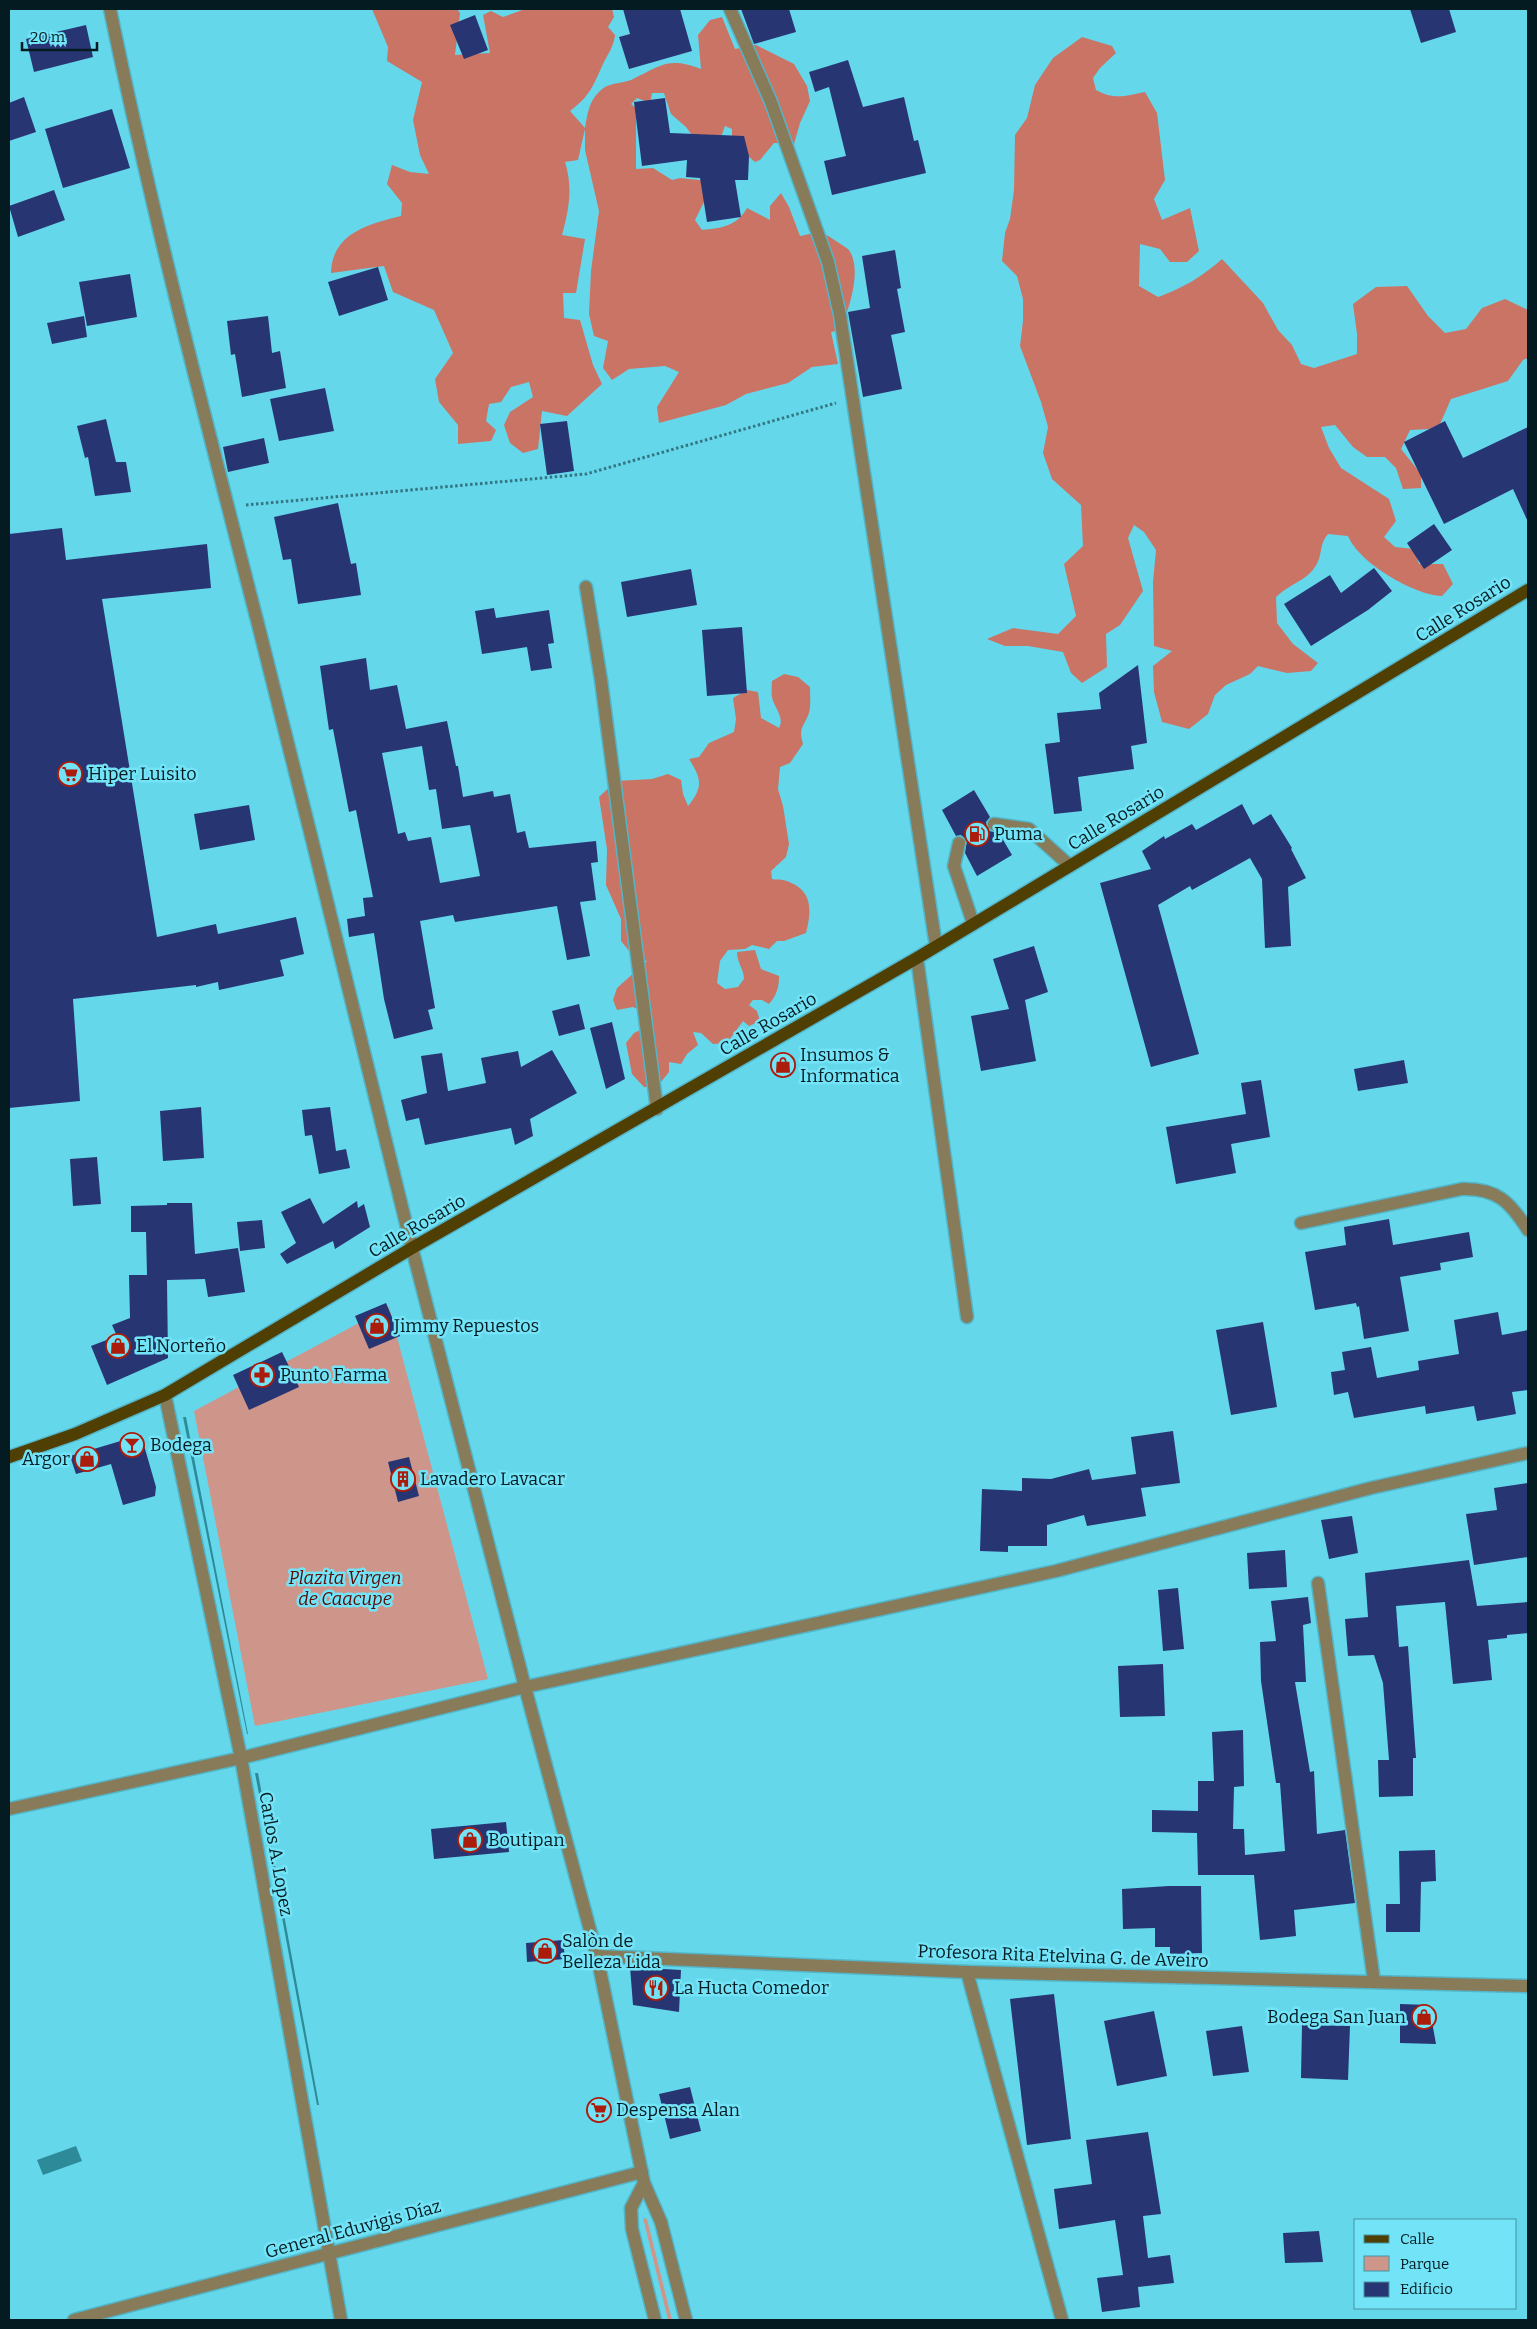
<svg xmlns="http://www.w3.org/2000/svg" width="1537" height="2329" viewBox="0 0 1537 2329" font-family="Bitter,serif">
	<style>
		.green { fill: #ce958a }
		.forest { fill: #c97465 }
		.water { fill: #2c8a99 }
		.building { fill: #283573; fill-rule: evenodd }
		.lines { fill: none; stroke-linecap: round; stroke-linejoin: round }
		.service-casing { stroke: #54b5c7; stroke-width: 15 }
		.minor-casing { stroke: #54b5c7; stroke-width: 15 }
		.tertiary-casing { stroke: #54b5c7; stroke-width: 15 }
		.primary-casing { stroke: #54b5c7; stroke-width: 15 }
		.path { stroke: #337682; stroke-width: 3; stroke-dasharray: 2.5 2.5; stroke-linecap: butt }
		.service { stroke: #877b5a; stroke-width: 12 }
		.minor { stroke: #877b5a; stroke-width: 12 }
		.tertiary { stroke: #877b5a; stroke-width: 12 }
		.primary { stroke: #503f03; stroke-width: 12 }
		.labels { text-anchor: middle; stroke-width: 5; stroke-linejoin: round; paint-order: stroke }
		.street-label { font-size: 18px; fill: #041c21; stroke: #73e4f8 }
		.poi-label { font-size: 18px; fill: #041c21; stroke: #73e4f8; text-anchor: start }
		.park-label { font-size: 18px; font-style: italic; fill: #590a03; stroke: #73e4f8 }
	</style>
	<rect width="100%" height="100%" fill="#65d7eb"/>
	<path class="green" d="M389 1307 488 1679 255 1726 194 1411Z
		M643 2218 647 2219 672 2320H668Z"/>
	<path class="forest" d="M372 9H457L460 13 455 55 490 53 483 15 491 11 503 17 525 9H612L614 17 608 27 615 35C614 46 608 54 603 64 593 86 590 96 570 111L585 128C588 112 589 98 605 87 612 83 623 83 631 80 660 66 668 56 701 69L698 35 710 20 722 17 735 49 756 45 794 64 807 86 810 101 800 123 794 144 774 143 760 160 755 162 732 142V129L725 126 721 137 694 138 686 127 671 114 664 93H652L650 103 637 98 631 104 636 108V169L653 168 672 180 680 178 709 181V192L695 220 702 230C722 228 737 226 747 208L770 220V206L781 193 789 207 800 236C816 232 823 231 836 241 840 244 846 247 849 250 863 271 848 309 841 330L831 332 838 364 812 367 788 383 746 394 726 405 659 423 657 407 679 372 665 366 629 369 612 380 603 368 608 341 594 336 589 314 591 271 599 211 585 150V129L578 160 565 162C573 187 569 210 562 235L585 239 576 293H563L564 318 580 320 593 365 602 384 567 416 542 411 538 449 523 453 510 443 504 425 510 412 533 397 529 382 511 387 501 402 489 404 486 421 496 430 491 441 458 444V425L439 402 435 379 453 353 434 310 393 292 384 266 331 273C332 233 369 224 401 216L402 203 387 184 392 165 410 172 429 174 420 155 413 120 422 82 387 61 388 47Z
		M1082 37 1112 46 1116 53 1100 68 1093 78 1096 90C1114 100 1125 96 1145 92L1157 113 1165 180 1154 199 1162 220 1190 208 1199 251 1187 262H1170L1160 249 1140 244 1139 286 1158 297C1185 287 1200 278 1222 259L1263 303 1278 330 1292 345 1301 364 1314 368 1357 354V334L1353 304 1376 287 1407 286 1428 316 1445 333 1466 329 1482 308 1505 299 1528 310V358L1523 360 1508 381 1451 399 1440 424 1430 429 1410 430 1401 449 1421 474V488L1403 489 1396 468 1385 457H1367L1353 447 1335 425 1321 427 1329 448 1341 468 1389 499 1396 521 1384 537 1395 547 1414 549 1419 564H1443L1453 584 1442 596C1414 595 1359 563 1348 536L1328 534C1317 547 1325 557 1311 572 1303 581 1287 586 1276 597L1277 623 1293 644 1318 663 1311 671 1287 673 1258 666 1250 674 1226 685 1215 695 1208 714 1189 729 1162 722 1154 692 1153 666 1172 651 1154 646 1153 582 1156 550 1144 532 1134 525 1128 538 1143 591 1120 625 1106 634 1107 667 1082 683 1071 673 1063 652 1028 646H1005L987 639 1013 628 1058 634 1076 616 1064 564 1083 546 1081 505 1052 479 1043 453 1048 427 1041 402 1020 346 1023 321V299L1017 276 1002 261 1005 233 1010 219 1014 190 1015 135 1027 118 1035 85 1053 58Z
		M784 674 798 677 810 687C810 695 811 705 809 713 804 727 798 727 803 744L790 763 780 767 778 789 783 806 789 844 786 857 771 871 772 879C775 880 779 879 783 880 813 888 812 909 806 933L784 941H777L769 949 752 945 745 949 728 950 720 961 717 983 725 989 738 987 744 979C744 969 737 963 737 952L755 950 761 969 779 976C779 987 777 995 769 1004L762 1000H753L749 1005 757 1011 760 1021 749 1026 743 1021 727 1043 713 1044 701 1033 693 1032 698 1045 687 1054 681 1064 669 1062V1072L657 1087H644L632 1074 626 1043 634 1033 643 1029 642 1011 633 1007 617 1010 613 1000 617 988 647 961 634 957 621 941V919L606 885 607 849 599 797 616 781 652 779 668 774 681 780 683 794 688 806C704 787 701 778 689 759L699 757 709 743 734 732 736 719 733 698 747 690 758 692 761 718 779 728C785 717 774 708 772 697 771 692 772 686 772 681Z"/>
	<path class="water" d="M183 1417H186L248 1734H247Z
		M255 1773H258L319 2105H317Z
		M76 2146 82 2161 43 2175 37 2160Z"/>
	<path class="building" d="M623 9H680L692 51 629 69 619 37 630 34Z
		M741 9H789L796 32 754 44Z
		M1410 9H1449L1456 32 1421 43Z
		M475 15 488 50 464 59 450 25Z
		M86 25 93 57 34 72 26 39Z
		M848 60 863 107 904 97 914 141 918 140 926 173 832 195 824 161 846 156 829 87 815 92 809 72Z
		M24 97 36 132 9 141V103Z
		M665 98 670 133 744 136 749 156 748 180H735L741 217 707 222 700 178 686 177 687 160 642 166 634 102Z
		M112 109 130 168 63 188 45 129Z
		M54 190 65 220 18 237 9 206Z
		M895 250 901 288 897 289 905 332 891 335 902 389 863 397 848 312 870 308 862 256Z
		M378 267 388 300 339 316 328 282Z
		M130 274 137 317 87 326 79 282Z
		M84 316 87 337 52 344 47 323Z
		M268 316 272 353 280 351 286 388 242 397 235 354 231 355 227 321Z
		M325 388 334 431 279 441 270 399Z
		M106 419 116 462H126L131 492 95 496 88 457 85 458 77 426Z
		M567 421 574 471 547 475 540 424Z
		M1445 421 1463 458 1528 427V522L1513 489 1444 524 1404 442Z
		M264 438 269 463 228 472 223 447Z
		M338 503 351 564 356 563 361 595 298 604 291 559 283 560 274 517Z
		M1434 524 1452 550 1424 569 1407 543Z
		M62 528 66 560 207 544 211 588 102 599 157 937 216 924 218 934 296 917 304 954 280 960 284 976 219 990 218 982 196 987V985L73 999 80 1101 9 1108V534Z
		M1374 568 1392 591 1368 610 1311 646 1284 604 1330 575 1341 593Z
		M691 569 697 605 627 617 621 582Z
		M494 608 496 618 549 610 554 643 548 644 552 668 531 671 527 647 482 654 475 611Z
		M742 627 747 693 707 696 702 630Z
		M366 658 370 690 397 685 406 729 447 721 456 766H458L463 797 493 791 494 797 510 794 517 833 525 831 529 848 596 841 598 862 591 863 596 900 580 902 590 956 567 960 557 906 455 922 453 915 420 921 435 1008 428 1010 433 1029 394 1039 384 999 374 933 349 937 347 919 365 916 363 898 373 897 356 810 349 812 333 729 329 730 320 666ZM422 746 429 790 436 789 442 829 470 825 480 876 440 883 431 837 408 841 405 832 398 834 382 753Z
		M1138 665 1147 743 1131 746 1134 769 1078 777 1082 811 1054 814 1045 744 1060 742 1057 713 1101 709 1099 693Z
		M974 790 990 817 986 822 987 827 989 831 999 833 1012 855 977 876 965 853 967 840 961 835 956 836 942 810Z
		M1242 804 1253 825 1271 814 1292 848 1291 849 1306 878 1288 887 1291 946 1265 948 1262 879 1250 858 1192 890 1190 886 1158 905 1199 1054 1151 1067 1100 883 1151 869 1142 851 1164 836 1165 839 1192 824 1196 830Z
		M249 805 255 840 200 850 194 814Z
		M1034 946 1048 992 1025 1000 1036 1061 981 1071 971 1016 1009 1009 993 959Z
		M579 1004 585 1029 559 1036 552 1011Z
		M612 1022 625 1079 606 1089 590 1028Z
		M552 1050 577 1093 530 1119 533 1136 515 1145 511 1128 425 1145 419 1118 406 1121 401 1100 427 1093 421 1056 442 1053 448 1091 486 1083 481 1058 518 1051 521 1067Z
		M1404 1060 1408 1083 1358 1091 1354 1069Z
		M1261 1080 1270 1137 1231 1144 1236 1173 1176 1184 1166 1127 1246 1114 1241 1083Z
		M201 1107 204 1158 163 1161 160 1111Z
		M330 1107 336 1151 346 1149 350 1168 319 1174 312 1135 305 1136 302 1110Z
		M97 1157 101 1204 73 1206 70 1159Z
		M310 1198 323 1224 357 1201 358 1208 364 1204 370 1227 335 1249 333 1241 287 1264 280 1254 296 1243 281 1212Z
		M167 1203H192L195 1254 238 1248 245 1292 208 1297 205 1279 167 1280 168 1358 107 1385 91 1346 117 1336 112 1325 130 1318 129 1275H147L146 1232H131V1206L167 1205Z
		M1389 1219 1393 1245 1469 1232 1473 1257 1440 1263 1441 1270 1400 1277 1409 1331 1364 1339 1359 1306 1357 1307 1356 1303 1315 1310 1305 1252 1346 1245 1344 1227Z
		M262 1220 265 1248 240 1251 237 1222Z
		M386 1303 400 1336 369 1349 355 1316Z
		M1498 1312 1502 1335 1528 1330V1390L1512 1392 1516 1414 1477 1421 1474 1406 1426 1414 1425 1406 1354 1418 1348 1392 1334 1395 1331 1372 1345 1370 1342 1352 1371 1347 1377 1378 1419 1370 1418 1361 1459 1354 1454 1320Z
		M1263 1322 1277 1407 1231 1415 1216 1330Z
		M282 1352 299 1387 249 1410 233 1375Z
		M1173 1431 1180 1483 1141 1488 1146 1516 1087 1526 1084 1515 1047 1525V1546H1008V1552L980 1551 982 1489 1022 1491V1478L1051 1479 1089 1469 1092 1480 1136 1474 1131 1437Z
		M141 1435 156 1487 155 1496 123 1505 111 1464 76 1474 70 1456Z
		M409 1457 419 1496 398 1502 388 1462Z
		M1528 1483V1557L1474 1565 1466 1514 1497 1510 1494 1488Z
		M1352 1516 1358 1553 1329 1559 1321 1520Z
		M1285 1550 1287 1587 1249 1589 1247 1553Z
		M1469 1560 1477 1606 1528 1602V1633L1507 1635V1638L1488 1640 1492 1680 1453 1684 1445 1602 1396 1606 1399 1647 1408 1646 1416 1758H1413V1796L1379 1797 1378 1760H1389L1383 1683 1374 1655 1348 1656 1345 1619 1368 1617 1365 1573Z
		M1178 1588 1184 1649 1163 1651 1158 1590Z
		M1308 1597 1311 1623 1303 1625 1306 1682H1295L1310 1772 1314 1771 1317 1834 1345 1830 1355 1903 1294 1910 1296 1936 1260 1940 1254 1875H1198L1197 1833 1152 1832V1810L1198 1811V1781H1214L1212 1732 1243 1730 1244 1786 1234 1787 1233 1829H1244L1245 1855 1285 1851 1280 1783H1276L1261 1681 1260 1642 1276 1641 1271 1601Z
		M1163 1664 1165 1716 1120 1717 1118 1666Z
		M506 1822 509 1852 434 1859 431 1829Z
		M1435 1850 1436 1881 1421 1882 1420 1932H1386V1904H1400L1399 1851Z
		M1169 1886H1201L1202 1953 1170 1954V1947H1155V1928L1123 1929 1122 1889Z
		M563 1940 565 1959 527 1962 526 1943Z
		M630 1967 681 1970 679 2012 633 2005Z
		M1054 1994 1071 2139 1027 2145 1010 1999Z
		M1400 2004 1429 2005 1436 2044 1400 2043Z
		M1154 2011 1167 2076 1117 2086 1104 2021Z
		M1302 2025 1350 2026 1348 2080 1301 2078Z
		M1242 2026 1249 2072 1213 2076 1206 2031Z
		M690 2087 701 2131 670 2139 659 2094Z
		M1148 2132 1161 2214 1143 2216 1148 2258 1170 2255 1174 2283 1138 2287 1140 2307 1102 2312 1097 2278 1123 2275 1115 2220 1059 2229 1054 2189 1092 2184 1086 2140Z
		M1319 2231 1323 2262 1285 2263 1283 2233Z"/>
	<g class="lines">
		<defs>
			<path id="service" d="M994 824 1029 829 1070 866
				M959 843 954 866 973 923
				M917 958 967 1317
				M1301 1223 1462 1189C1497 1188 1510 1202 1528 1230"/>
			<path id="minor" d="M110 9C153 218 207 425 260 632 312 837 362 1043 412 1248
				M730 9 771 102 828 262 840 315 936 946
				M586 587 601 680 657 1109
				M165 1395 241 1758 341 2320
				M1318 1583 1374 1981
				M9 1809 241 1758 525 1687 1056 1571 1371 1488 1528 1453
				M967 1972 1062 2320
				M74 2320 642 2172"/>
			<path id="tertiary" d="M412 1248 525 1687 597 1956 644 2183 661 2222 686 2320
				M597 1956 967 1972 1528 1986
				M644 2183 631 2208 632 2229 655 2320"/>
			<path id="primary" d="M9 1457 75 1434 165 1395 412 1248 917 958 1528 590"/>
		</defs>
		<use href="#service" class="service-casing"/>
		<use href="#minor" class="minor-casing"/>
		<use href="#tertiary" class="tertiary-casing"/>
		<use href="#primary" class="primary-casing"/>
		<path class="path" d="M246 505 586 474 836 403"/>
		<use href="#service" class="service"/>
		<use href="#minor" class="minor"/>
		<use href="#tertiary" class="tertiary"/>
		<use href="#primary" class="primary"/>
	</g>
	<defs>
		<symbol id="supermarket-ring" viewBox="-11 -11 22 22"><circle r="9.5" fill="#73e4f8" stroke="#ac1c0b" stroke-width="1.5"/><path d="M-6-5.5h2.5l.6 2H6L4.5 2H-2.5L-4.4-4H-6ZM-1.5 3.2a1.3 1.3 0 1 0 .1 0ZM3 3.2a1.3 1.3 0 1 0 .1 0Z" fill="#ac1c0b"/></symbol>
		<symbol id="fuel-ring" viewBox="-11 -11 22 22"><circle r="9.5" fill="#73e4f8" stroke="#ac1c0b" stroke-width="1.5"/><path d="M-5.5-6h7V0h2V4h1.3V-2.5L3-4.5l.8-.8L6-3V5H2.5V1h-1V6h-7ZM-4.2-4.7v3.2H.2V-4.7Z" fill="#ac1c0b"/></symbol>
		<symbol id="shop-ring" viewBox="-11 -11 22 22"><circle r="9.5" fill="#73e4f8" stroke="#ac1c0b" stroke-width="1.5"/><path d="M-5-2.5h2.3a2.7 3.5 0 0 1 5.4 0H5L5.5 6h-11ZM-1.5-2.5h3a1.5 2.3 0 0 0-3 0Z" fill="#ac1c0b"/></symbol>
		<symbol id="pharmacy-ring" viewBox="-11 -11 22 22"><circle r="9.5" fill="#73e4f8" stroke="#ac1c0b" stroke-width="1.5"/><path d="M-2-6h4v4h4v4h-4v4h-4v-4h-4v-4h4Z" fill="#ac1c0b"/></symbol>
		<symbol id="bar-ring" viewBox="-11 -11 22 22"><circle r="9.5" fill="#73e4f8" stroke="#ac1c0b" stroke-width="1.5"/><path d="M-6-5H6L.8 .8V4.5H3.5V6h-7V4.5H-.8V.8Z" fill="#ac1c0b"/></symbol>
		<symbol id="building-ring" viewBox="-11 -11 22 22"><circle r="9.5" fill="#73e4f8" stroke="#ac1c0b" stroke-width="1.5"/><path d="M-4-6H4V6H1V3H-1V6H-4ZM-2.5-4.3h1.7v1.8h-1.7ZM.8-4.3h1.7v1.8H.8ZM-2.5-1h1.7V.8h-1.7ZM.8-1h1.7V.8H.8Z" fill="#ac1c0b"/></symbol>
		<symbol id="restaurant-ring" viewBox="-11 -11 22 22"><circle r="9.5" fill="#73e4f8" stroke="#ac1c0b" stroke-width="1.5"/><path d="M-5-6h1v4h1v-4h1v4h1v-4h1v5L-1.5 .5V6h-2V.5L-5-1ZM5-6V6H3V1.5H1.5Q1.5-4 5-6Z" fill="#ac1c0b"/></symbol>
	</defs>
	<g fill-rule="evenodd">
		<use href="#supermarket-ring" x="56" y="760" width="28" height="28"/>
		<use href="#fuel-ring" x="963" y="820" width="28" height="28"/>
		<use href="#shop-ring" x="769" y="1051" width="28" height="28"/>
		<use href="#shop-ring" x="363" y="1312" width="28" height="28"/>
		<use href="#shop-ring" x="104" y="1332" width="28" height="28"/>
		<use href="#pharmacy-ring" x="248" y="1361" width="28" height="28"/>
		<use href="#bar-ring" x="118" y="1431" width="28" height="28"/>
		<use href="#shop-ring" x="73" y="1445" width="28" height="28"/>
		<use href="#building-ring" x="389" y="1465" width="28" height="28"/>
		<use href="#shop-ring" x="456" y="1826" width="28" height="28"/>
		<use href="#shop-ring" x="531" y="1937" width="28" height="28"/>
		<use href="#restaurant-ring" x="642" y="1974" width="28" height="28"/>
		<use href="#shop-ring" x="1410" y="2003" width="28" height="28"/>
		<use href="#supermarket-ring" x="585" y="2096" width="28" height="28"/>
	</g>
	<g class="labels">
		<g class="street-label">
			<text transform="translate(1463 609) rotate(-32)" y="6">Calle Rosario</text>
			<text transform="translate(1116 818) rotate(-31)" y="6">Calle Rosario</text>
			<text transform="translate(768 1024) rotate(-30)" y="6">Calle Rosario</text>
			<text transform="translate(417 1226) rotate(-30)" y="6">Calle Rosario</text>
			<text transform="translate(276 1854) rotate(80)" y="6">Carlos A. Lopez</text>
			<text transform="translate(1063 1956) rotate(2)" y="6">Profesora Rita Etelvina G. de Aveiro</text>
			<text transform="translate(353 2229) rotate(-15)" y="6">General Eduvigis Díaz</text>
		</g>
		<g class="poi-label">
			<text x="88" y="780">Hiper Luisito</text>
			<text x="994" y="840">Puma</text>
			<text x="800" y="1061">Insumos &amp;<tspan x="800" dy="21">Informatica</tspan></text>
			<text x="394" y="1332">Jimmy Repuestos</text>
			<text x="136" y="1352">El Norteño</text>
			<text x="280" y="1381">Punto Farma</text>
			<text x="150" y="1451">Bodega</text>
			<text x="70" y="1465" text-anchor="end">Argor</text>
			<text x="420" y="1485">Lavadero Lavacar</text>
			<text x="488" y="1846">Boutipan</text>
			<text x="562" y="1947">Salòn de<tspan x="562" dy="21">Belleza Lida</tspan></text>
			<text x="674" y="1994">La Hucta Comedor</text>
			<text x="1406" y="2023" text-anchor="end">Bodega San Juan</text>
			<text x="616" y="2116">Despensa Alan</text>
		</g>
		<g class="park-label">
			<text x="345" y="1584">Plazita Virgen<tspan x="345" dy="21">de Caacupe</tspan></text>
		</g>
	</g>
	<rect width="1537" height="2329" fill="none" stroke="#041c21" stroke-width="20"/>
	<rect x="1354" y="2219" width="162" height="90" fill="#73e4f8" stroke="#4794a2"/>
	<rect x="1364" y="2235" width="25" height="8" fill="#503f03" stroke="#4794a2"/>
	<text x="1400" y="2244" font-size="15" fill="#041c21">Calle</text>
	<rect x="1364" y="2256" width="25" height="15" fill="#ce958a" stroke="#4794a2"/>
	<text x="1400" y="2269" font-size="15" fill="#041c21">Parque</text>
	<rect x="1364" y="2282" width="25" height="15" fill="#283573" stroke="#4794a2"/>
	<text x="1400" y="2294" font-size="15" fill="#041c21">Edificio</text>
	<path d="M22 42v8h75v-8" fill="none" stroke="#041c21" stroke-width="2.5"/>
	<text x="30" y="42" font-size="15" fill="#041c21" stroke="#73e4f8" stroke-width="4" paint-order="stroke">20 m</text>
</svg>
